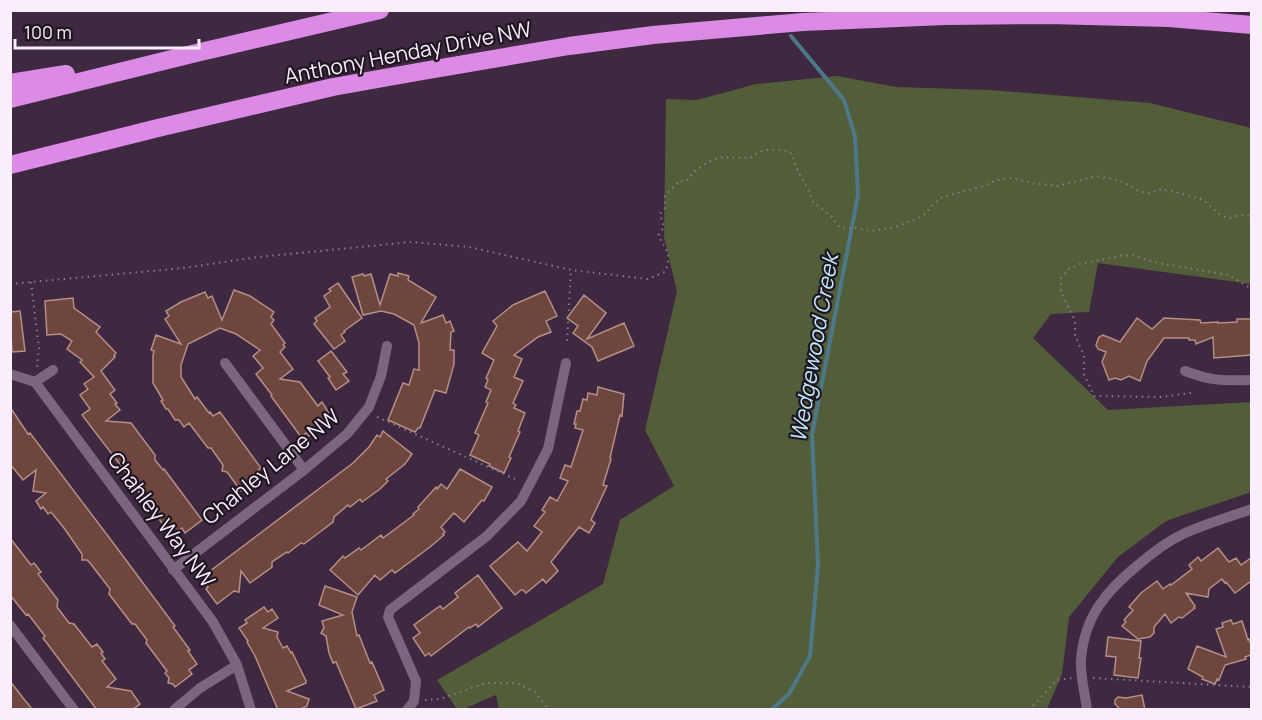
<svg xmlns="http://www.w3.org/2000/svg" width="1262" height="720" viewBox="0 0 1262 720" font-family="Manrope,sans-serif">
	<style>
		.forest { fill: #525d39 }
		.lines { fill: none; stroke-linecap: round; stroke-linejoin: round }
		.stream { stroke: #4c788a; stroke-width: 4 }
		.building { fill: #6e463e; stroke: #b58f86; stroke-width: 1.5 }
		.path { stroke: #8b7a8e; stroke-width: 2; stroke-dasharray: 1.5 4.5; stroke-linecap: butt }
		.street { stroke: #7c657f; stroke-width: 10 }
		.highway { stroke: #db8be6; stroke-width: 18 }
		.labels { text-anchor: middle; stroke-width: 4.5; stroke-linejoin: round; paint-order: stroke }
		.street-label { font-size: 21px; fill: #faedfc; stroke: #1f1621 }
		.water-label { font-size: 22px; font-style: italic; fill: #bee9fd; stroke: #1f1621 }
	</style>
	<rect width="100%" height="100%" fill="#3e2941"/>
	<path class="forest" d="M837 76 896 87 990 90 1150 103 1251 128V284L1098 263 1089 312 1051 314 1033 338 1108 410 1251 402V492L1166 521 1118 557 1069 617 1062 674 1047 709 499 710 496 695 464 709H457L437 680 603 584 620 520 674 486 645 430 677 291 664 237 666 99 697 100 756 84Z"/>
	<g class="lines">
		<path class="stream" d="M771 710 789 694 810 656 818 565 812 435 858 195 855 136 844 100 791 36"/>
	</g>
	<path class="building" d="M398 273 409 276 408 280 436 297 421 323 443 315 446 323 450 321 454 331 451 332 450 350H454V364L446 393 435 390 420 428H418L415 432 388 420 403 383 409 385 414 369 419 370V343L414 325 394 314 381 311 363 315 352 277 363 274 364 276 371 274 380 305 390 274 398 276Z
		M338 283 362 318 344 331 345 332 341 335 345 341 334 349 314 324 317 321 315 318 330 307 324 296 331 291 329 289Z
		M234 290 250 296 274 312 271 317 274 320 271 324 285 343 283 345 285 347 280 352 293 369 280 379 300 382 318 406 322 402 332 418 309 436 306 433 301 437 271 396 272 395 256 374 263 368 253 356 260 350 236 334 220 328 188 344 181 365V377L195 399 197 397 209 413 210 412 213 416 220 412 261 468 252 475 256 480 241 491 227 472 222 471 223 465 211 448H208L189 423 184 427 179 420H175L168 409H166L161 401 163 400 153 383V355L154 351 151 350 156 335 181 344 165 319 169 316 166 311 181 302 205 292 208 298 212 296 222 320Z
		M545 291 557 316 546 321 551 332 538 337 514 355 522 359 514 377 523 381 513 403 516 405 514 408 525 413 518 431 520 432 509 457 511 458 504 473 489 466 490 464 470 455 479 435 475 433 488 403 486 402 491 390 485 387 488 380 486 378 494 360 482 353 497 326 493 321 513 305Z
		M584 295 606 313 587 339 624 323 634 346 598 361 592 347 573 333 578 326 567 318Z
		M73 298 74 308 100 327 96 332 116 353 114 356 115 357 101 371 115 390 110 394 117 403 115 404 120 410 106 421 131 423 155 455V460L163 470 164 469 202 520 185 533 182 528 174 534 170 529 168 531 127 476 128 475 82 415 90 409 80 395 88 389 84 384 94 377 80 362 82 360 67 349 72 341 61 334 47 335 45 301Z
		M20 311 25 351 12 352 10 312Z
		M1137 318 1152 329 1164 318 1200 320 1201 323 1218 322V323L1237 322V319H1251V355L1214 358 1213 337 1196 344 1195 340H1189V338H1164L1147 361 1140 381 1129 376 1121 380 1115 378 1109 380 1102 362 1106 352 1098 349 1096 345 1099 337 1103 335 1120 342Z
		M331 351 347 372 343 374 349 381 336 390 328 378 330 377 318 361Z
		M598 387 624 394 622 416 620 415 610 458 611 459 603 485 607 486 591 520 595 523 589 533 579 527 551 562 558 571 546 583 543 579 526 593 523 590H521L515 595 490 566 518 542 527 551 542 532 534 526 545 512 542 510 550 497 557 501 568 481 560 478 565 465 571 467 583 430 575 428 576 424H574L577 411H580L583 399 587 400 588 393 597 395Z
		M10 407 28 434 30 433 114 544 175 626 173 627 190 650 188 651 197 664 189 670 192 674 175 687 173 684 168 683 169 678 165 673 167 671 146 643 147 640 135 624H132L109 594 110 589 90 563 87 560H82V554L64 528 51 512 48 514 43 507 41 509 36 501 46 493 33 491 36 470 23 480 10 464Z
		M383 431 412 454 405 464 386 479 388 481 380 489 362 502 360 499 350 507 348 505 334 517 333 522 304 544 301 543 288 553 287 552 272 562V567L250 583 241 571 239 592 234 591 217 604 206 589 208 587 201 578 353 463 369 447 377 435 380 437Z
		M460 469 492 487 484 501 482 500 464 522 454 513 441 527 445 532 443 534 444 535 430 547 395 573 392 570 380 580 375 575 358 595 330 570 343 556 345 558 359 548 361 550 381 535 383 538 414 515 413 514 419 509 418 507 436 487 437 489 441 484 447 489Z
		M10 538 31 565 34 563 41 572 38 574 58 600 57 607 69 623 74 624 92 647 97 644 103 652 101 653 105 659 102 661 116 679 107 687 131 691 140 704 132 710H97L43 638 45 636 28 614 26 615 10 595Z
		M1218 548 1229 562 1236 558 1241 565 1251 558V581L1235 593 1226 582 1225 583 1222 579 1209 589 1208 597 1186 593 1195 606 1194 607 1195 608 1182 618 1179 617 1171 623 1165 614 1154 627V633L1150 637 1138 639 1122 626 1126 622 1124 620 1133 610 1129 607 1141 593 1157 581 1163 589 1170 584 1171 585 1192 569 1189 565 1198 557 1201 561Z
		M478 575 502 608 478 627 476 624 470 628 469 627 431 656 429 653 425 656 413 638 420 633 414 625 437 608 440 606 443 609 458 597 455 593Z
		M325 586 357 597 352 612 357 636 359 635 370 663 372 662 384 690 374 695 377 701 356 709 336 662 333 663 329 653 326 636 321 633 324 628 322 621 343 615 319 605Z
		M264 607 268 612 272 609 278 618 263 628 278 632 277 637 283 648 287 646 291 653 292 652 306 681V683L287 691 309 699 307 706 299 710H278L255 656 247 642 248 641 239 628 247 623 245 620Z
		M1231 620 1233 624 1242 621 1248 640 1249 639 1251 645V655L1245 657 1246 659 1225 665 1219 680 1217 679 1215 684 1202 679 1203 677 1188 669 1197 646 1226 657 1216 629 1223 627 1222 623Z
		M1108 637 1141 641 1139 658H1141L1138 678 1114 675 1116 657 1106 656Z
		M10 681 23 698 33 710H10Z
		M1142 695 1145 710H1121L1115 704V700L1118 697 1126 698Z"/>
	<g class="lines">
		<path class="path" d="M31 282 39 348 37 367
			M10 284 184 268 258 257 411 242 469 247 571 270 648 279 665 272C672 256 667 250 658 236L664 227 660 214 665 208V196L679 181H687C691 174 695 171 701 167 723 150 730 161 753 157 761 147 776 150 789 151L792 155 797 169 809 191 812 201 832 217 840 228 848 229 856 228 871 231 892 228 917 219 925 214 932 206 942 197 981 187 997 180 1012 178 1031 183 1057 186 1096 176 1117 180 1131 186 1140 192 1150 193 1161 189 1191 196 1203 200 1219 214 1229 218 1240 215 1252 216
			M567 341 571 270
			M1191 393 1161 397 1094 396 1084 374V355L1075 336V321L1061 292V278L1069 269 1080 264 1120 256 1132 255 1158 263 1229 275 1252 289
			M377 417 515 479
			M1093 678 1252 687
			M425 700 440 699 486 683H517L535 692 549 710
			M1029 710 1057 680 1072 678"/>
		<path class="street" d="M225 363 304 470
			M1185 371C1211 381 1224 381 1252 380
			M10 374 35 382
			M35 382 213 622 237 665 251 710
			M35 382 53 370
			M173 570 304 470 347 434 369 407 381 376 387 346
			M10 625 74 710
			M174 710 200 688 237 665
			M407 710 414 701 416 681 388 617 390 610 487 536 521 501 548 449 566 363
			M1087 710C1085 693 1080 676 1081 660 1084 617 1106 591 1138 565 1152 553 1166 542 1183 534 1205 524 1229 517 1252 509"/>
		<path class="highway" d="M10 83 66 74
			M10 99 192 54 380 10
			M10 165 158 128 333 87 423 71 569 46 653 35 803 22 945 16 1048 15 1169 18 1252 25"/>
	</g>
	<g class="labels">
		<g class="street-label">
			<text transform="translate(408 53) rotate(-11)" y="7">Anthony Henday Drive NW</text>
			<text transform="translate(271 467) rotate(-39)" y="7">Chahley Lane NW</text>
			<text transform="translate(161 520) rotate(53)" y="7">Chahley Way NW</text>
		</g>
		<g class="water-label">
			<text transform="translate(814 348) rotate(-80)" y="8">Wedgewood Creek</text>
		</g>
	</g>
	<rect width="1262" height="720" fill="none" stroke="#faedfc" stroke-width="24"/>
	<path d="M15 39v9h184v-9" fill="none" stroke="#faedfc" stroke-width="3"/>
	<text x="24" y="39" font-size="18" fill="#faedfc" stroke="#1f1621" stroke-width="4.5" paint-order="stroke">100 m</text>
</svg>
